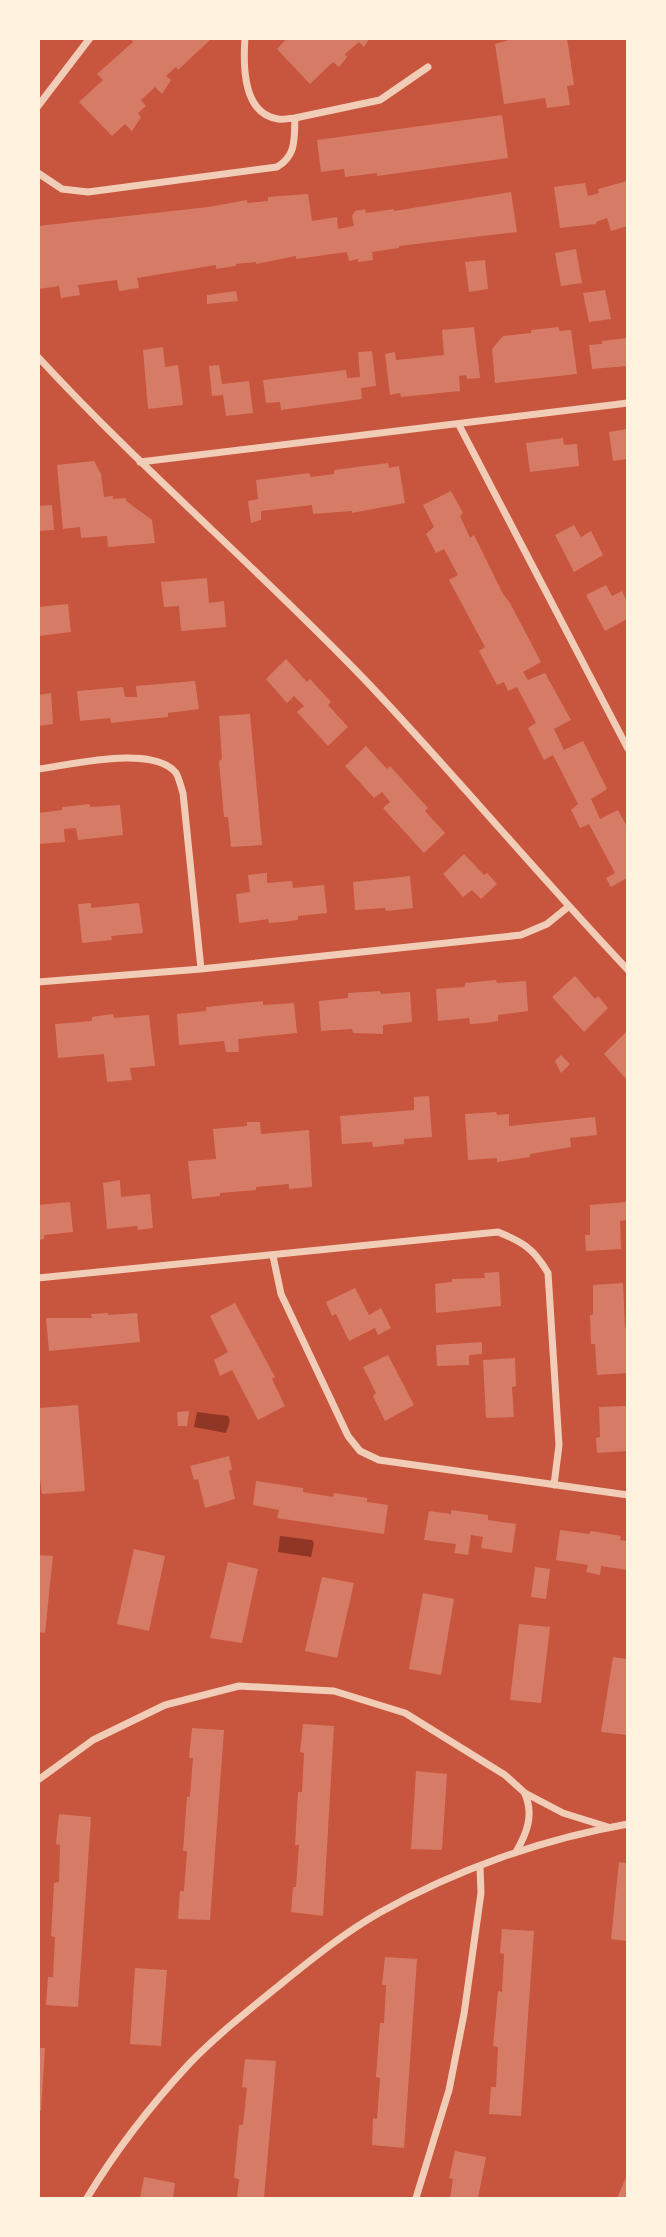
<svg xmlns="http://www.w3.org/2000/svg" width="666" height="2237" viewBox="0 0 666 2237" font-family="Quicksand,sans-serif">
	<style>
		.water { fill: #8f3625 }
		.building { fill: #d67c66 }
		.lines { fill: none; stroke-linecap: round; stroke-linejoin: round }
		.minor { stroke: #f1ccb7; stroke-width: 7 }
	</style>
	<rect width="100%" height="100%" fill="#c8553d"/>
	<path class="water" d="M197 1412 228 1416 230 1421 226 1433 194 1427Z
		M280 1536 312 1540 314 1543 311 1557 278 1552Z"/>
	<path class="building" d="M130 38H212L178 70 176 67 166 76 171 80 162 94 155 87 141 100 146 106 138 113 141 117 132 131 125 124 112 136 79 102 103 80 97 74 133 42Z
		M287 38H370L364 47 359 42 345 54 347 57 339 67 333 62 310 84 277 49Z
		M516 38H567L574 85 567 86 570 105 547 108 545 98 504 104 495 44Z
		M502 115 508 158 377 176V173L345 177 344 169 321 172 317 140Z
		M627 181V226L611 231 607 218 596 222V224L560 228 554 187 585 183 588 196 599 193 598 189Z
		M511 192 517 232 399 246V248L372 252 373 260 358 262V259L349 261 347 252 296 259V256L256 264V262L236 264V266L216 269V265L137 278 139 288 119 291 117 280 78 285 80 295 61 298 59 286 38 289V226L208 207 247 200V203L268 201V197L308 194 312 221 337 217 338 229 354 226 352 216 355 211 365 209 366 213 394 209V211Z
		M576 249 582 283 561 286 555 253Z
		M485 260 488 289 469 292 465 262Z
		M605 290 611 319 589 322 583 293Z
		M236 291 238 301 207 304V295Z
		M474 327 480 378 467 379 466 375 459 376 460 391 401 397 400 393 390 395 385 354 395 352 396 360 444 355 442 330Z
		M559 327V331L571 330 577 374 495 383 492 349 503 336 531 333V330Z
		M627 338V366L592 369 589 345 602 344V341Z
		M163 347 165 367 178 365 183 405 148 409 143 350Z
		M372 351 376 386 361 388 362 399 281 410 280 402 266 403 263 380 346 370 347 378 360 377 358 352Z
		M219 365 222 384 249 381 253 413 226 416 223 395 212 396 209 366Z
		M627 429V459L613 461 609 432Z
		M563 438 564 445 577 444 579 466 530 472 526 443Z
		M94 461 101 474 104 497 113 496V499L126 498V501L152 520 155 543 108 547 107 536 81 538 80 527 63 529 57 465Z
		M388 463 389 468 399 466 405 503 352 513V511L313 514 312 505 261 511V520L251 523 248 501 258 499 256 480 309 473 311 477 334 474V470Z
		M451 491 463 513 460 516 470 538 474 535 503 594 510 603 541 662 523 672 528 680 545 673 571 720 554 729 564 750 583 741 607 789 591 799 600 819 618 810 627 827V878L611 887 606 878 615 873 589 824 580 828 571 810 578 804 553 755 544 760 528 728 536 723 517 687 508 691 504 682 497 685 479 651 485 647 449 580 458 575 444 549 436 553 426 534 434 527 423 505Z
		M52 505 54 530 38 531V506Z
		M574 525 581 537 591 531 603 555 574 572 555 535Z
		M207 578 209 603 224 601 226 627 181 631 179 606 164 607 161 582Z
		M606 585 612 596 622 591 627 602V619L605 631 586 595Z
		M68 604 71 632 38 636V607Z
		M286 659 307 682 310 679 331 702 328 705 348 727 328 746 297 712 304 706 294 696 287 703 266 679Z
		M195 681 199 709 168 713V717L139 720 111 723 110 718 80 721 77 691 123 687 125 697H137L136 686Z
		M51 693 53 724 38 726V695Z
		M250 714 262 845 231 847 228 817H224L219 761 222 759 219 716Z
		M366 746 387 769 390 766 408 786 428 808 425 811 445 833 424 853 383 808 390 802 382 792 374 798 345 766Z
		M90 804V807L120 805 123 835 78 840 76 828 64 829 65 842 38 844V813L62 810V807Z
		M464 854 484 875 487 873 497 884 481 899 472 890 463 897 443 874Z
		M267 873V883L292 881 293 888 324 885 327 913 298 916V920L283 922 269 923 268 919 239 923 236 894 250 892 248 875Z
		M410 876 413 908 386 911 385 908 355 910 353 882Z
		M91 903V908L139 903 143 933 111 936 112 940 82 943 78 904Z
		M575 976 595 999 598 996 608 1008 584 1032 552 997Z
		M496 980 497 983 526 981 528 1011 498 1015V1021L485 1023 470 1024 469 1018 438 1021 436 989 465 987V983Z
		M380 991 381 994 410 992 412 1022 383 1025V1034L353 1033 352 1029 321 1031 319 1001 348 998V993Z
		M263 1001V1005L294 1003 297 1033 238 1039 239 1052H226L224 1041 179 1045 177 1014 206 1011V1007Z
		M113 1014 114 1018 149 1015 155 1066 130 1068 132 1080 107 1082 104 1054 58 1058 55 1024 92 1021V1017Z
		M626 1032 627 1033V1080L604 1054Z
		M561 1055 570 1064 561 1073 555 1061Z
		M429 1096 432 1137 404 1139V1144L373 1147 372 1142 342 1144 340 1116 414 1110V1097Z
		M496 1112 497 1115 509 1114V1126L595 1117 597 1135 570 1138 571 1147 530 1154V1157L497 1162V1158L468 1160 465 1114Z
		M247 1122H260L261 1134 309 1130 312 1187 289 1189V1184L256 1187V1190L220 1193V1196L192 1199 188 1161 216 1159 213 1129 247 1126Z
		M120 1180 121 1197 150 1194 153 1228 138 1230 137 1226 107 1229 103 1183Z
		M70 1202 73 1232 44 1235V1239L38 1240V1205Z
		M627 1202V1220L620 1221 621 1249 586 1251 585 1235H590V1205Z
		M499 1272 501 1306 436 1313 435 1284 452 1282V1279L485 1278 484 1273Z
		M623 1283 625 1328 627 1327V1373L597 1375 595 1344H591L590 1315H593V1285Z
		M355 1288 369 1315 381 1308 391 1328 378 1335 375 1328 349 1341 336 1314 332 1316 326 1302Z
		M235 1303 275 1377 272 1379 285 1406 258 1420 232 1370 220 1376 214 1360 228 1352 210 1316Z
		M108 1313V1315L137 1313 140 1342 49 1351 46 1318H92L91 1314Z
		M482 1342V1354L469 1355V1365L437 1366 436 1345Z
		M388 1355 414 1405 385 1421 373 1396 376 1393 363 1367Z
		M515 1358 516 1386 512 1387 514 1417 486 1418 483 1360Z
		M78 1405 85 1491 42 1494 38 1464V1408Z
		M627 1406V1451L597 1453 596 1438 600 1437 599 1407Z
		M189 1411 187 1426H178L177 1412Z
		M229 1456 232 1469 229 1471 235 1499 205 1508 198 1479 194 1480 190 1466Z
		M256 1481 303 1488V1492L333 1497 334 1493 367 1498V1502L388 1505 384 1534 277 1518 279 1510 253 1505Z
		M451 1510 488 1515V1520L516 1524 512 1553 481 1548 483 1537 471 1535 468 1555 454 1553 456 1544 424 1540 429 1511 451 1514Z
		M560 1530 589 1534 591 1531 621 1536 620 1540 627 1541V1570L601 1566 600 1575 586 1572 588 1565 556 1560Z
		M134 1549 165 1556 149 1631 117 1624Z
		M38 1555 53 1556 45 1633 38 1632Z
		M228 1562 258 1569 242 1643 210 1638Z
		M535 1567 550 1569 546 1599 531 1597Z
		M322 1577 354 1583 337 1658 305 1651Z
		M423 1593 454 1599 441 1675 409 1669Z
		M519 1624 550 1627 541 1703 510 1700Z
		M613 1657 627 1659V1735L601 1732Z
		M303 1724 334 1726 323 1916 291 1912 293 1887H296L299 1845H295L298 1792H302L304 1753 300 1752Z
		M192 1728 224 1730 210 1920 178 1919 180 1891H184L187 1851H183L187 1797H190L193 1758H189Z
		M416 1771 447 1774 442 1850 411 1849Z
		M59 1814 91 1817 78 2007 46 2005 48 1977H53L55 1937 51 1936 54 1883 59 1882 60 1845 56 1844Z
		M619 1862 627 1863V1941L611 1939Z
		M502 1929 534 1931 521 2116 489 2114 491 2087H496L498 2047 493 2046 498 1991 502 1992 504 1954 500 1953Z
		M385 1957 417 1959 404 2148 372 2145 373 2118 377 2119 380 2078 376 2077 380 2023H384L386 1985H382Z
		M135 1968 167 1970 161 2046 130 2044Z
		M38 2048H45L41 2111H38Z
		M245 2059 276 2061 264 2198H237L239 2179 234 2178 239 2125H243L247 2088 242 2087Z
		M455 2151 486 2157 478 2198H450L453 2179 449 2178Z
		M627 2175V2198H617Z
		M144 2177 175 2183 173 2198H140Z"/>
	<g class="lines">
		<path class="minor" d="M245 38C243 65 243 114 278 119 283 120 290 118 295 118
			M38 106 90 38
			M38 173 62 189 88 192 277 167C297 155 294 138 295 118L380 100 428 67
			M38 357C143 471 261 571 367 682 456 776 539 876 628 970
			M459 425 628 749
			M140 462 628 403
			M38 769C71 765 153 744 176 773 179 778 181 787 183 793L201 969
			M38 982 201 969 521 935 547 924 568 907
			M273 1256 281 1294 348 1436 360 1451 379 1460 628 1495
			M38 1278 498 1232C523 1242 534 1249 548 1273L559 1445 554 1485
			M38 1780 93 1740 165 1705 239 1686 334 1691 405 1713 505 1775 525 1793 563 1813 608 1827
			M516 1852C527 1833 534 1815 525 1794
			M87 2198C116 2150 151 2105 189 2064 217 2035 250 2009 281 1984 312 1959 344 1933 379 1913 455 1870 542 1839 628 1824
			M416 2198 449 2090 464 2014 481 1893 480 1867"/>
	</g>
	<rect width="666" height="2237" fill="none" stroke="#fff3e0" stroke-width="80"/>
</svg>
